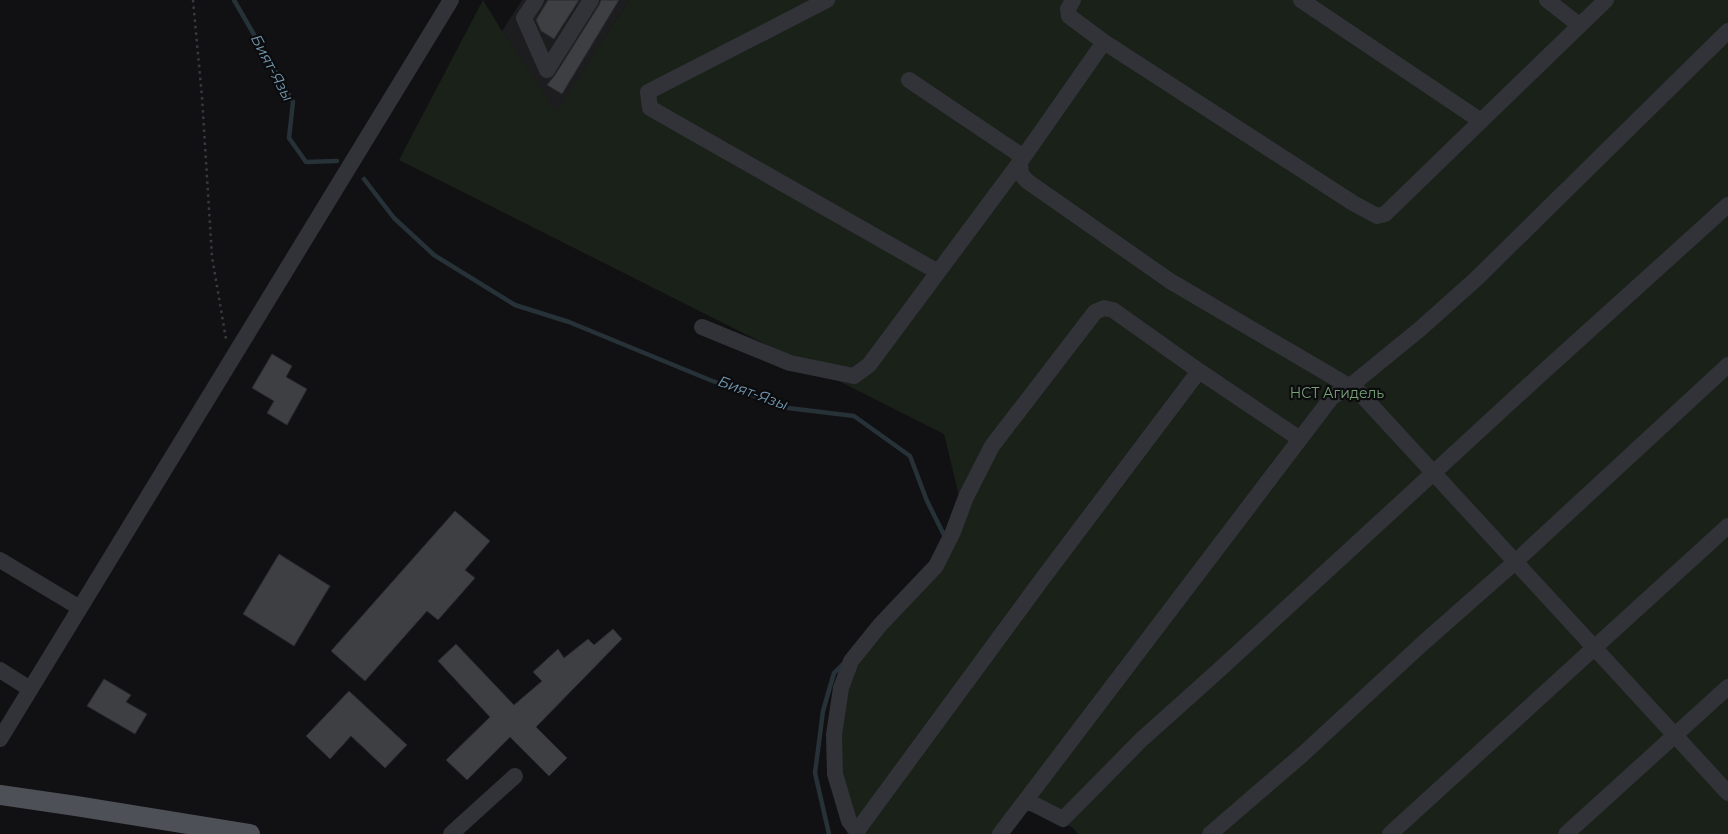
<svg xmlns="http://www.w3.org/2000/svg" width="1728" height="834" viewBox="0 0 1728 834" font-family="Montserrat,sans-serif">
	<style>
		.built { fill: #1d1d20 }
		.green { fill: #192119 }
		.lines { fill: none; stroke-linecap: round; stroke-linejoin: round }
		.stream { stroke: #263138; stroke-width: 4.5 }
		.building { fill: #3d3f43; stroke: #2b2b2f }
		.path { stroke: #383a3f; stroke-width: 2.5; stroke-dasharray: 2.5 4; stroke-linecap: butt }
		.minor { stroke: #323338; stroke-width: 16 }
		.major { stroke: #4d5057; stroke-width: 20 }
		.labels { text-anchor: middle; stroke-width: 4.5; stroke-linejoin: round; paint-order: stroke }
		.park-label { font-size: 14px; fill: #76a276; stroke: #0c0c0e }
		.water-label { font-size: 15px; font-style: italic; fill: #749bb4; stroke: #0c0c0e }
	</style>
	<rect width="100%" height="100%" fill="#111113"/>
	<path class="built" d="M522 0H629L557 113 502 31Z"/>
	<path class="green" d="M483 0 502 31 557 112 629 0H1728V834H1078L1072 827 1023 809 1006 834H847L836 761 848 676 945 550 959 496 944 434 399 160Z"/>
	<g class="lines">
		<path class="stream" d="M234 0 293 102 289 138 306 162 337 161
			M364 179 394 218 434 255 515 305 569 322 710 380 788 408 854 416 910 456 927 501 945 537
			M829 834 815 773 823 711 834 673 844 663"/>
	</g>
	<path class="building" d="M548 0H579L554 39 541 31 536 20Z
		M601 0H619L562 94 547 85 555 75 599 5Z
		M272 354 292 366 286 377 307 389 287 425 267 413 274 401 252 388Z
		M455 511 490 541 465 570 475 578 438 620 427 611 365 681 331 651Z
		M279 554 330 586 294 646 243 614Z
		M613 629 622 639 536 727 567 758 549 776 510 737 467 780 446 760 490 717 438 661 456 644 514 705 542 681 533 672 558 649 564 658 588 639 594 645Z
		M104 679 131 695 126 702 147 714 135 734 87 706Z
		M349 691 407 745 385 768 351 736 330 759 306 736Z"/>
	<g class="lines">
		<path class="path" d="M193 0 202 97 212 257 226 339"/>
		<path class="minor" d="M536 0 524 18 547 70
			M827 0 648 92 650 108 938 272
			M1301 0 1481 121
			M1547 0 1579 25
			M1104 42 1353 203 1377 216 1385 214 1606 0
			M547 70 591 0
			M909 80 1019 154 1021 174 1027 181 1170 281 1359 392 1728 793
			M702 327 790 363 854 376 869 365 1020 162 1104 42 1069 16 1068 9 1073 0
			M0 560 80 608
			M0 670 30 689
			M0 739 451 0
			M1026 800 1063 819 1142 739 1218 671 1542 373 1728 205
			M857 831 849 821 835 774 834 735 841 688 851 661 880 625 936 566 953 532 966 497 992 446 1095 312 1104 308 1113 310 1199 371
			M451 834 515 776
			M858 834 857 831 1043 578 1199 371 1300 439
			M1000 834 1332 397 1349 387 1420 329 1476 279 1728 31
			M1210 834 1303 754 1422 644 1515 562 1728 365
			M1390 834 1728 526
			M1566 834 1728 687"/>
		<path class="major" d="M0 795 76 806 250 834"/>
	</g>
	<g class="labels">
		<g class="park-label">
			<text x="1337" y="398">НСТ Агидель</text>
		</g>
		<g class="water-label">
			<text transform="translate(272 68) rotate(62)" y="5">Бият-Язы</text>
			<text transform="translate(753 393) rotate(20)" y="5">Бият-Язы</text>
		</g>
	</g>
</svg>
